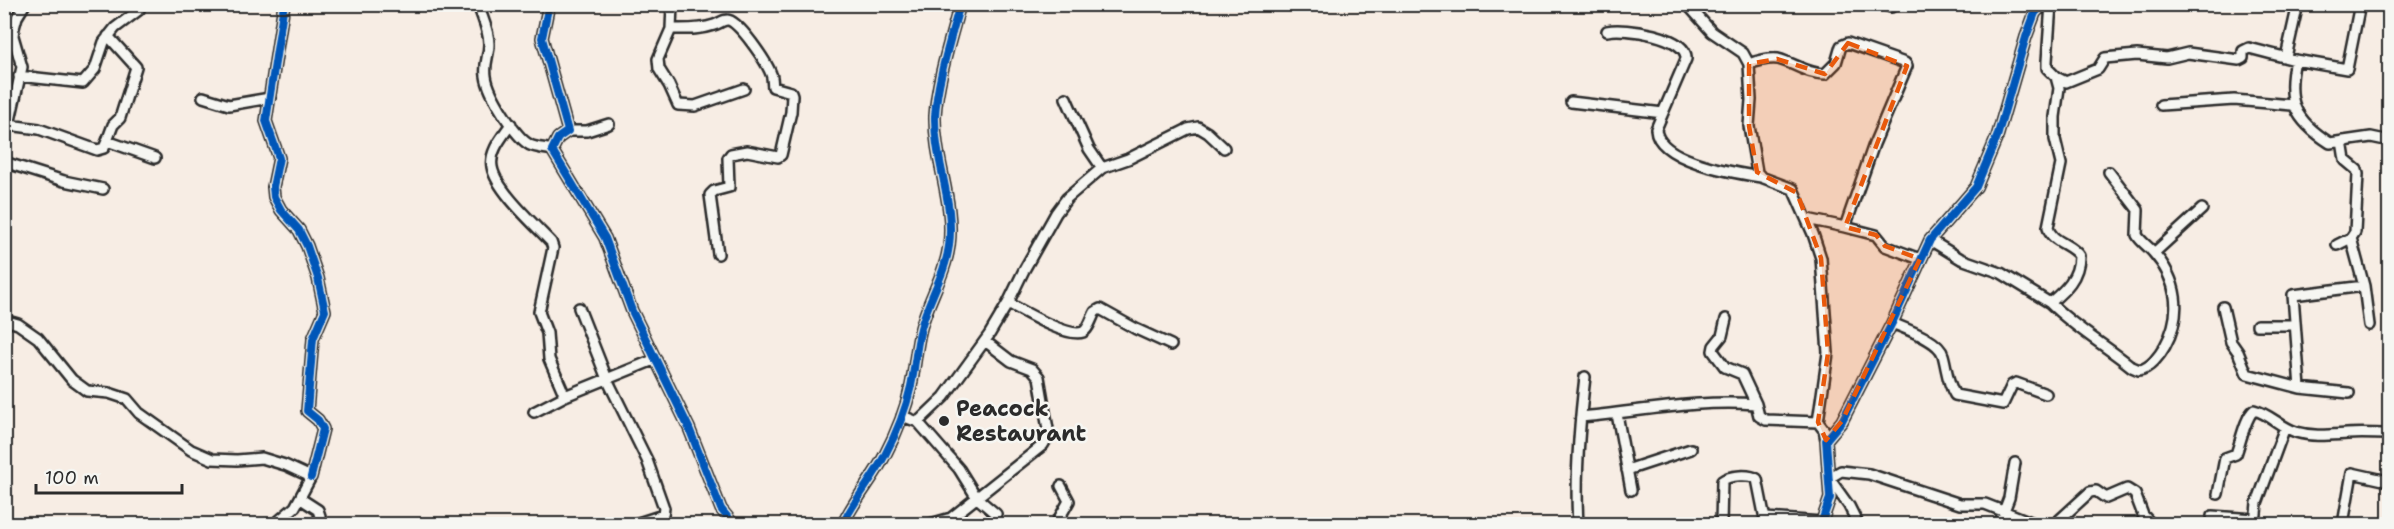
<svg xmlns="http://www.w3.org/2000/svg" width="2394" height="529" viewBox="0 0 2394 529" font-family="'Shantell Sans',sans-serif">
	<style>
		.lines { fill: none; stroke-linecap: round; stroke-linejoin: round }
		.minor-casing { stroke: #2b2b2b; stroke-width: 14 }
		.minor { stroke: #f6f6f2; stroke-width: 9 }
		.cycleway-casing { stroke: #f6f6f2; stroke-width: 11 }
		.cycleway { stroke: #0057b8; stroke-width: 8 }
		.marked { fill: #e8590c; fill-opacity: 0.2; stroke: #e8590c; stroke-width: 4.5; stroke-dasharray: 12 8; stroke-linejoin: round }
		.poi-dot { fill: #2b2b2b; stroke: #f6f6f2; stroke-width: 2 }
		.labels { text-anchor: middle; stroke-width: 5; stroke-linejoin: round; paint-order: stroke }
		.poi-label { font-size: 22px; font-weight: bold; fill: #2b2b2b; stroke: #f6f6f2; text-anchor: start }
	</style>
	<rect width="100%" height="100%" fill="#f7ede4"/>
	<filter id="ink" filterUnits="userSpaceOnUse"><feTurbulence type="fractalNoise" baseFrequency=".0167" numOctaves="2"/><feDisplacementMap in="SourceGraphic" scale="12" xChannelSelector="R" yChannelSelector="G"/><feConvolveMatrix kernelMatrix="1 2 1 2 8 2 1 2 1" color-interpolation-filters="sRGB"/></filter>
	<g filter="url(#ink)">
		<g class="lines">
			<defs>
				<path id="minor" d="M284 4 266 121 279 158 273 187 274 197 281 210 299 230 307 246 318 278 325 311 313 339 307 411 318 420 323 429 311 477
					M478 4C482 18 489 30 489 44 489 56 484 62 486 76 488 93 515 137 530 145 536 148 545 148 552 150
					M549 4 542 38 568 131 558 138 552 150 605 238 632 311 689 428 721 509 733 524
					M672 4 671 29 658 59 659 69 669 85 678 105 695 106 744 89
					M1687 4 1712 32 1743 53 1749 64 1751 100 1749 126 1757 172 1761 177 1793 189 1813 234 1821 258 1828 353 1818 422 1824 430 1826 440
					M1882 4 1891 7 1894 4
					M671 29C685 29 700 30 714 25 718 24 723 20 727 20 738 19 767 63 771 74 773 78 772 83 773 87L791 92 792 95 791 112 781 155 778 157 747 151 731 154 728 158 729 187 714 191 710 195 718 254
					M1607 31C1624 27 1688 36 1686 59L1656 129C1658 161 1735 173 1761 177
					M2286 57 2298 4
					M2295 60C2286 101 2294 120 2330 143L2371 137 2390 141
					M1749 64C1757 61 1769 58 1778 59 1794 63 1807 74 1825 74L1836 63 1841 46 1848 43 1905 63 1907 66 1874 144 1845 227 1807 219
					M19 76 83 83 95 69 104 42 115 28 139 10 137 4
					M2056 77 2066 82 2098 69 2105 58 2137 55 2167 58 2188 53 2239 60 2243 58V51L2249 48 2295 60 2347 69 2360 4
					M203 97 229 105 270 98
					M1066 98 1089 149 1102 168
					M1571 102 1663 113
					M2161 105 2234 100 2292 105
					M511 124C503 136 489 151 492 167 496 190 534 224 551 242L553 248 539 312 547 333 549 359 565 396 656 359
					M9 125 39 129 97 150 104 148 107 141 155 158
					M568 131H587L609 124
					M4 133 9 125 22 67 13 36 14 28 17 17 25 4
					M107 141 113 125 120 118 136 67 108 36
					M4 162 64 181 103 189
					M1845 227 1876 235 1885 246 1920 259
					M2351 238 2364 286 2369 325
					M1930 240 1961 259 2001 273 2050 303C2065 290 2079 278 2079 256 2072 244 2050 242 2048 227L2061 164 2055 139V117L2059 88 2056 77 2047 68V61L2051 4
					M2337 245 2351 238 2355 232 2358 174 2357 170 2345 160 2342 141
					M2154 253 2202 209
					M1008 303C1023 311 1067 338 1083 332 1089 329 1092 317 1095 312L1100 309 1136 329 1171 345
					M2050 303C2075 328 2105 345 2132 367L2139 370C2150 369 2160 355 2165 346 2183 313 2178 280 2153 252 2148 246 2141 242 2137 235L2138 210 2109 172
					M2223 307 2231 342 2238 352 2247 374 2300 388 2349 393
					M579 308 607 379 647 460 664 508 663 515 635 524
					M1726 319 1722 336 1714 346 1713 351 1725 367 1742 374 1756 404
					M4 320 18 324 38 338 72 380 87 391 109 393 127 399 139 413 191 450 212 459 237 460 262 458 285 465 311 477 295 507 275 524
					M1892 323C1906 329 1939 340 1943 355 1947 369 1947 382 1955 395L2003 404 2012 385 2016 383 2046 394
					M2257 325H2294
					M2300 388 2293 295 2364 286
					M534 412 565 396
					M1617 414 1631 490
					M902 416 918 422 959 469 977 498 996 514 990 524
					M1581 417C1638 412 1698 399 1756 404L1759 416 1766 420 1818 422
					M918 422 944 397 989 335 1008 303 1024 270 1056 213 1067 198 1102 168 1128 159 1188 129 1198 127 1208 133 1224 148
					M1627 470 1691 449
					M2218 494 2225 458 2236 454C2241 441 2245 418 2254 410 2270 414 2280 427 2296 432 2313 437 2329 435 2347 434 2361 433 2375 434 2390 434
					M301 499 318 510 320 516 316 524
					M2212 516 2255 519
					M1766 518 1822 522
					M843 524C854 500 873 479 885 455 896 434 906 409 911 386 915 367 916 347 921 328 928 300 945 275 949 246 955 202 934 160 935 116 937 81 951 38 960 4
					M930 524 951 518 1043 445 1049 435 1039 377 1032 369 1011 361 985 341
					M1056 524 1069 501 1061 486
					M1578 524C1575 475 1579 427 1585 377
					M1721 524 1722 481C1729 475 1750 474 1757 479L1766 524
					M1821 524 1830 498 1826 440 1842 421 1892 323 1930 240 1976 187 1997 137 2026 37 2035 13 2043 4
					M1858 524 1849 506 1829 478 1841 471 1869 474 1960 504H1985L2036 524
					M1999 524 2009 498 2015 463
					M2055 524 2090 492 2096 491 2106 498 2127 489 2135 494 2143 515 2151 524
					M2255 524 2257 503 2285 427
					M2343 524 2352 473 2388 481"/>
			</defs>
			<use href="#minor" class="minor-casing"/>
			<use href="#minor" class="minor"/>
			<defs>
				<path id="cycleway" d="M284 4 266 121 279 158 273 187 274 197 281 210 299 230 307 246 318 278 325 311 313 339 307 411 318 420 323 429 311 477
					M549 4 542 38 568 131 558 138 552 150 605 238 632 311 689 428 721 509 733 524
					M843 524C854 500 873 479 885 455 896 434 906 409 911 386 915 367 916 347 921 328 928 300 945 275 949 246 955 202 934 160 935 116 937 81 951 38 960 4
					M1821 524 1830 498 1826 440 1842 421 1892 323 1930 240 1976 187 1997 137 2026 37 2035 13 2043 4"/>
			</defs>
			<use href="#cycleway" class="cycleway-casing"/>
			<use href="#cycleway" class="cycleway"/>
		</g>
	</g>
	<path class="marked" d="M1848 43 1907 66 1845 227 1876 235 1885 246 1920 259 1842 421 1826 440 1818 422 1828 353 1821 258 1797 193 1757 172 1749 126V64L1777 59 1825 74Z"/>
	<circle class="poi-dot" cx="944" cy="421" r="6"/>
	<g class="labels">
		<g class="poi-label">
			<text x="956" y="416">Peacock<tspan x="956" dy="25">Restaurant</tspan></text>
		</g>
	</g>
	<rect width="2394" height="529" fill="none" stroke="#f6f6f2" stroke-width="24"/>
	<rect x="12" y="12" width="2370" height="505" fill="none" stroke="#2b2b2b" stroke-width="2" filter="url(#ink)"/>
	<path d="M36 484v9h146v-9" fill="none" stroke="#2b2b2b" stroke-width="3"/>
	<text x="45" y="484" font-size="18" fill="#2b2b2b" stroke="#f6f6f2" stroke-width="4.5" paint-order="stroke">100 m</text>
</svg>
